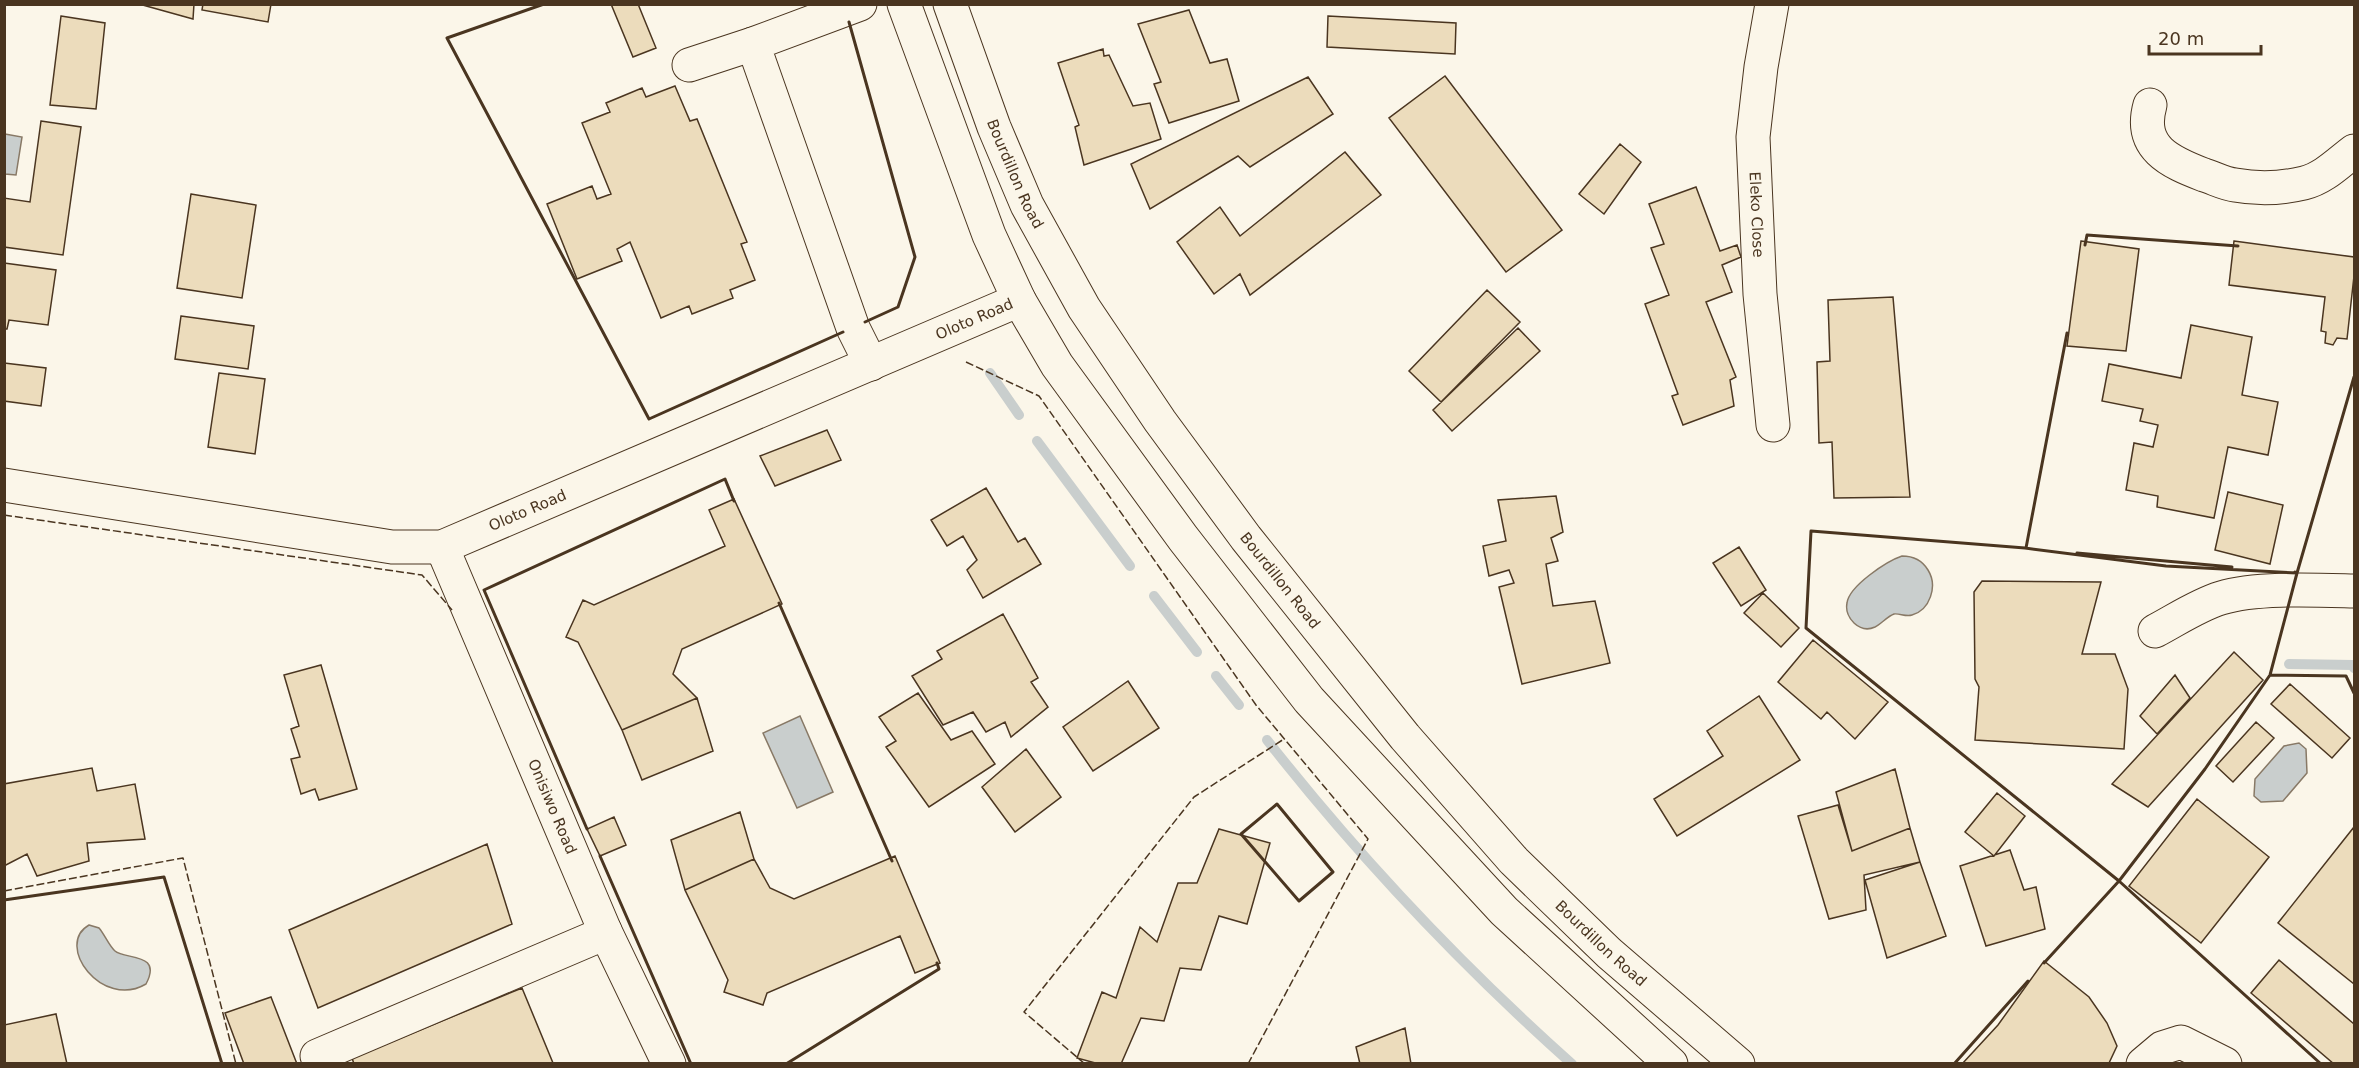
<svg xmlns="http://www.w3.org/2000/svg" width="2359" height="1068" viewBox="0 0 2359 1068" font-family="'DejaVu Sans',sans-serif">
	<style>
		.water { fill: #c9cecd; stroke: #887966; stroke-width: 1.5 }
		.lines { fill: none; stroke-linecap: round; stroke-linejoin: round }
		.stream { stroke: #c9cecd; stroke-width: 10 }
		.building { fill: #ecdcbc; stroke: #4a3520; stroke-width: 1.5 }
		.minor-casing { stroke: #4a3520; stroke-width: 35 }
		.major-casing { stroke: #4a3520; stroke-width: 35 }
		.minor { stroke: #fbf6e9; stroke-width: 33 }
		.major { stroke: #fbf6e9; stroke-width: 33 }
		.fence { stroke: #4a3520; stroke-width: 1.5; stroke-dasharray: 8 3; stroke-linecap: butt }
		.wall { stroke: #4a3520; stroke-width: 3 }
		.labels { text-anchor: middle; stroke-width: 4.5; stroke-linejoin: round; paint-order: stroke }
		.street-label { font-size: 15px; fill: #4a3520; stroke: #fbf6e9 }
	</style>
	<rect width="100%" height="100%" fill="#fbf6e9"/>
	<path class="water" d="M5 134 22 137 16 175 5 174Z
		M1902 556C1913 556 1922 560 1928 570 1938 586 1930 610 1912 615 1906 617 1899 613 1894 614 1888 616 1881 624 1875 627 1860 634 1844 618 1847 603 1849 586 1887 561 1902 556Z
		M800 716 833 792 797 808 763 733Z
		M2299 743 2306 749 2307 773 2283 801 2261 802 2254 796 2255 779 2284 746Z
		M89 925 99 928C105 935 109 946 115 951 125 960 163 952 146 984 102 1010 54 945 89 925Z"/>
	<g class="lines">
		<path class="stream" d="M990 373 1019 415
			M1037 441 1130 566
			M1154 596 1197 652
			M2289 664 2353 665 2354 668
			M1216 676 1239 705
			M1267 740C1359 857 1461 965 1572 1064"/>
	</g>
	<path class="building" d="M139 4H194L193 19Z
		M203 4H271L268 22 202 10Z
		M611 4H638L656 48 633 57Z
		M1189 10 1210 63 1227 59 1239 101 1169 123 1154 84 1161 82 1138 24Z
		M61 16 105 23 96 109 50 105Z
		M1328 16 1456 23 1455 54 1327 47Z
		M1103 49 1104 56 1109 55 1133 106 1150 103 1161 139 1084 165 1075 127 1079 125 1058 63Z
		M1445 76 1562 230 1506 272 1389 118Z
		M1308 77 1333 114 1250 167 1238 156 1150 209 1131 164Z
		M675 86 690 121 697 119 747 242 741 244 755 280 730 290 733 298 692 314 689 306 661 318 630 242 617 249 622 261 577 279 547 204 592 186 597 199 611 194 582 123 610 112 606 103 642 88 646 97Z
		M41 121 81 127 63 255 4 247V198L30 202Z
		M1620 144 1641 162 1604 214 1579 194Z
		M1345 152 1381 195 1250 295 1240 274 1214 294 1177 242 1220 207 1240 236Z
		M1696 187 1720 251 1737 245 1741 257 1722 265 1732 292 1706 302 1736 377 1730 380 1734 406 1683 425 1672 396 1678 394 1645 304 1669 295 1651 248 1664 244 1649 204Z
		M191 194 256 205 242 298 177 288Z
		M2081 241 2139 249 2126 351 2067 346Z
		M2234 241 2354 257V276L2347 339 2337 338 2333 345 2325 343 2326 332 2321 331 2325 297 2229 285Z
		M4 263 56 270 48 325 9 320 7 329H4Z
		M1487 290 1520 322 1441 402 1409 371Z
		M1893 297 1910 497 1834 498 1832 442 1819 443 1817 362 1830 361 1828 300Z
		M181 316 254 326 248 369 175 359Z
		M2191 325 2252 337 2242 395 2278 402 2268 455 2228 447 2214 518 2157 507 2158 496 2126 490 2134 443 2153 447 2158 425 2140 421 2143 409 2102 401 2109 364 2181 378Z
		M1518 328 1540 351 1452 431 1433 410Z
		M4 363 46 368 41 406 4 401Z
		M219 373 265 379 255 454 208 447Z
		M827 430 841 460 775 486 760 456Z
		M986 488 1018 542 1025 538 1041 564 983 598 967 570 977 560 963 536 947 546 931 520Z
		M2228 492 2283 505 2270 564 2215 550Z
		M1556 496 1563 532 1551 538 1558 561 1546 564 1553 606 1595 601 1610 663 1522 684 1499 587 1514 583 1509 570 1489 576 1483 546 1506 541 1498 500Z
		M734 499 782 604 682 649 673 674 697 698 622 730 578 642 566 637 583 600 594 605 725 546 709 510Z
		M1739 547 1766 590 1741 606 1713 563Z
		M1982 581 2101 582 2082 654H2115L2128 689 2124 749 1975 740 1979 687 1975 679 1974 592Z
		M1763 593 1799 628 1781 647 1744 613Z
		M1003 614 1038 678 1031 682 1048 707 1011 737 1005 722 986 732 973 712 943 725 912 676 942 659 937 651Z
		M1813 640 1888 702 1855 739 1827 712 1821 719 1778 682Z
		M2234 652 2263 680 2148 807 2112 784Z
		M321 665 357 789 319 800 315 789 301 794 291 759 300 757 291 729 299 726 284 675Z
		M2175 675 2190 698 2157 734 2140 716Z
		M1128 681 1159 728 1093 771 1063 727Z
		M2290 684 2350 738 2332 758 2271 704Z
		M918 693 951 740 972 731 995 764 929 807 886 747 896 741 879 717Z
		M1759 696 1800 760 1677 836 1654 799 1723 756 1707 731Z
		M697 698 713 751 642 780 622 730Z
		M2256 722 2274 738 2233 782 2216 766Z
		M1026 749 1061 797 1015 832 982 787Z
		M92 768 97 791 135 784 145 839 87 843 89 861 37 876 27 854 4 866V784Z
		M1895 769 1910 828 1852 851 1836 792Z
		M1997 793 2025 816 1994 856 1965 832Z
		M2197 799 2269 857 2201 943 2129 886Z
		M1838 805 1852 851 1910 828 1920 862 1864 875 1866 910 1829 919 1798 816Z
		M740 812 754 859 685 890 671 840Z
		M614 817 626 845 600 856 587 829Z
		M2354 827V984L2278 923Z
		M1219 829 1270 843 1247 924 1219 916 1201 970 1180 968 1164 1021 1141 1018 1121 1064H1099L1077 1058 1102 992 1116 998 1140 927 1157 942 1178 883H1197Z
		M487 844 512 924 318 1008 289 930Z
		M2010 850 2024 890 2036 887 2045 929 1986 946 1960 866Z
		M895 856 940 963 915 973 900 936 767 993 763 1005 724 992 728 980 685 890 754 859 770 888 794 899Z
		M1920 862 1946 936 1887 958 1865 880Z
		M2279 960 2354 1024V1064H2334L2251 993Z
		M2044 961 2089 997 2107 1023 2117 1046 2109 1063 1962 1064 1998 1025Z
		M522 988 553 1063 354 1064 352 1058Z
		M271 997 297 1064H244L225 1013Z
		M56 1014 67 1064H4V1025Z
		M1405 1028 1411 1064H1360L1356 1047Z"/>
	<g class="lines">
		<defs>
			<g id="minor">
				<path d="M860 4 753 44 853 328 871 364"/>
				<path id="s1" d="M1772 4 1761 67 1753 137 1760 294 1773 425"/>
				<path d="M689 65 753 44"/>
				<path d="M2150 105C2138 148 2170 162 2204 175 2214 178 2225 184 2235 185 2257 189 2283 188 2304 183 2324 178 2338 163 2354 151"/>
				<path id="s2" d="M4 485 392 547H442L1019 300"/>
				<path id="s3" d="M442 547 605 931 669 1064"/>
				<path d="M2155 631C2176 620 2198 605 2221 598 2255 587 2318 590 2354 591"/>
				<path d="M317 1056 596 937 605 931"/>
				<path d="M2143 1064 2162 1048 2181 1042 2225 1064"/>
			</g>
			<g id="major">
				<path d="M904 4 989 235 1019 300 1057 365 1183 538 1309 700 1504 911 1671 1064"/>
				<path id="s4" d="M950 4 994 127 1027 205 1084 308 1160 421 1246 538 1405 737 1514 861 1609 953 1738 1064"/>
			</g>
		</defs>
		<use href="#minor" class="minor-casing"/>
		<use href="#major" class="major-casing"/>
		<use href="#minor" class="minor"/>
		<use href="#major" class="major"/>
		<path class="fence" d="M966 362 1039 396 1256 705 1368 839 1248 1064
			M4 515 422 575 452 610
			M4 891 183 858 236 1064
			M1085 1064 1024 1012 1194 797 1284 739"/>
		<path class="wall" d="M544 4 447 38 649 419 843 332
			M849 22 915 257 898 307 865 322
			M2085 245 2087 235 2238 246
			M1811 531 2025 548 2166 566 2297 573 2270 675 2205 769 2119 881 1806 628Z
			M2026 548 2067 333
			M2077 553 2232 567
			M2295 572 2297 573 2354 377
			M779 603 892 861
			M2270 675 2346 676 2354 693
			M1277 804 1333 872 1299 901 1241 834Z
			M587 829 484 590 725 479 734 501
			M600 856 691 1064
			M4 900 164 877 222 1064
			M2044 963 2119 881 2321 1064
			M786 1064 939 969 937 963
			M1954 1064 2028 981"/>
	</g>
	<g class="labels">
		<g class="street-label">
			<text dy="5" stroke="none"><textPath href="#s4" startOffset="182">Bourdillon Road</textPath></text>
			<text dy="5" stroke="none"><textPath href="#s1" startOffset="212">Eleko Close</textPath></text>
			<text dy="5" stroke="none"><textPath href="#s2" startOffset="1022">Oloto Road</textPath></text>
			<text dy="5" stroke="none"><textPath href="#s2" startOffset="536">Oloto Road</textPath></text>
			<text dy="5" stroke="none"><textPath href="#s4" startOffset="669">Bourdillon Road</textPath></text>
			<text dy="5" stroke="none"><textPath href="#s3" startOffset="282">Onisiwo Road</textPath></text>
			<text dy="5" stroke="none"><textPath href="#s4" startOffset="1154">Bourdillon Road</textPath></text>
		</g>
	</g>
	<rect width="2359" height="1068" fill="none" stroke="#4a3520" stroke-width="12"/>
	<path d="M2149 45v9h112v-9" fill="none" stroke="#4a3520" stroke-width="3"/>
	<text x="2158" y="45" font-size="18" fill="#4a3520" stroke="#fbf6e9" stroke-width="4.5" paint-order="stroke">20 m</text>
</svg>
